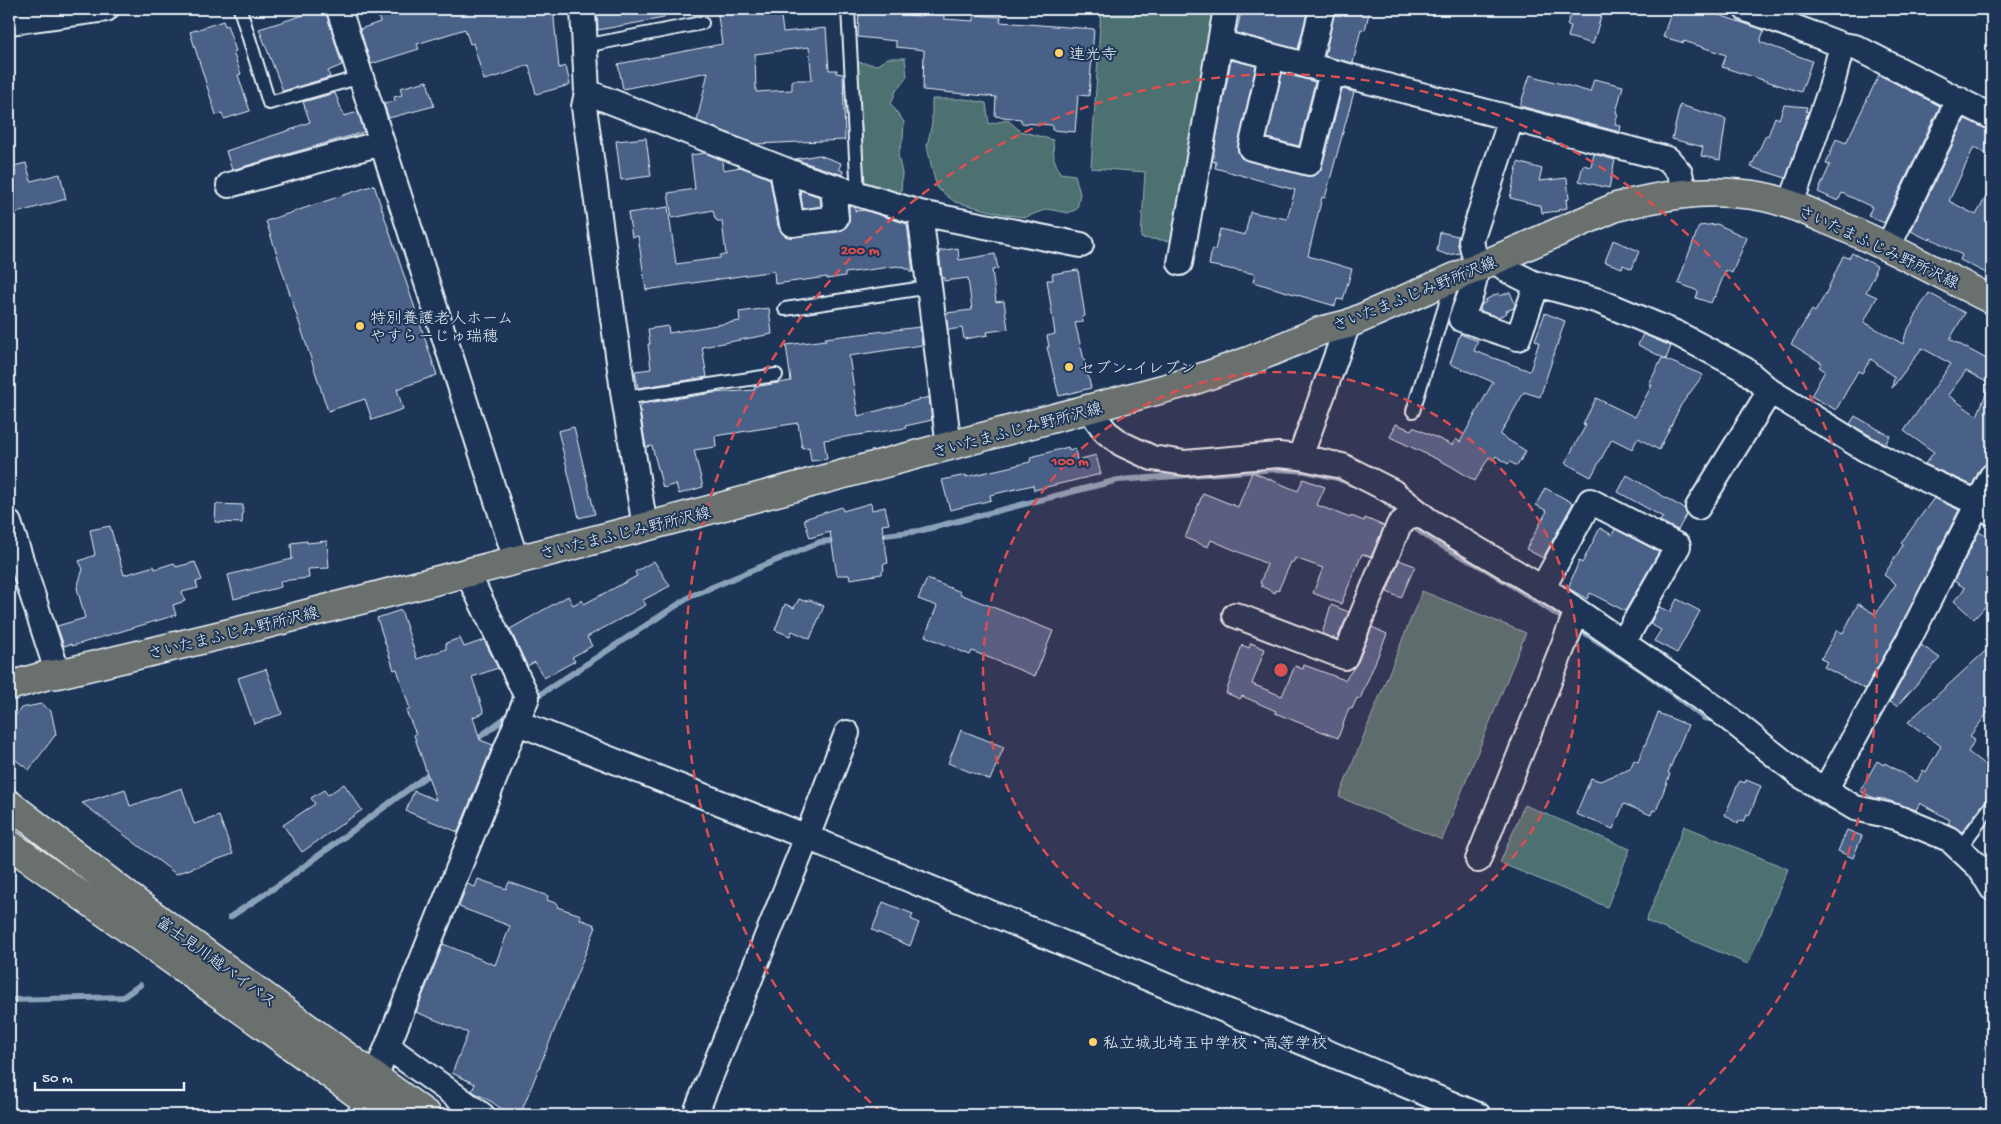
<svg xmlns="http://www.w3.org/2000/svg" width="2001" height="1124" viewBox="0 0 2001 1124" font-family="'Gochi Hand','Klee One',sans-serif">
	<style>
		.green { fill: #4d7071; stroke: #9ab0b4 }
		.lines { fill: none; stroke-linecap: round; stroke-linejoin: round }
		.stream { stroke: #89a2b9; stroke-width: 6 }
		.building { fill: #496087; stroke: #e8f1f8; fill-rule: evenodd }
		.service-casing { stroke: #e8f1f8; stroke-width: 16 }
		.minor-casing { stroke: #e8f1f8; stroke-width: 28 }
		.primary-casing { stroke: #e8f1f8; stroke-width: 31 }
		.trunk-casing { stroke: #e8f1f8; stroke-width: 31 }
		.service { stroke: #1d3557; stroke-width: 12 }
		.minor { stroke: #1d3557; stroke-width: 24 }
		.primary { stroke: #6b706d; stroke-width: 28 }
		.trunk { stroke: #6b706d; stroke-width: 28 }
		.ring { fill: none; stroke: #da5052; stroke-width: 2.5; stroke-dasharray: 9 6 }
		.poi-dot { fill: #ffd166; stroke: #1d3557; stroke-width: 2 }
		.labels { text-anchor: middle; stroke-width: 4; stroke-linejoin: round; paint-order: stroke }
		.poi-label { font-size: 16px; fill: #e8f1f8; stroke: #1d3557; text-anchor: start }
		.street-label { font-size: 16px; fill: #e8f1f8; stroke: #1d3557 }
		.centre { fill: #da5052; stroke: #1d3557; stroke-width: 2.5 }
		.ring-label { font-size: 15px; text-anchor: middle; font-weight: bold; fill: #da5052; stroke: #1d3557; stroke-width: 4; stroke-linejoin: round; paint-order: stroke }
	</style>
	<rect width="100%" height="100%" fill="#1d3557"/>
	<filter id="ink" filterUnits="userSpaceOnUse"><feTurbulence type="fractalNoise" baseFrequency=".02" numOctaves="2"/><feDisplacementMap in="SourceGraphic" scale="10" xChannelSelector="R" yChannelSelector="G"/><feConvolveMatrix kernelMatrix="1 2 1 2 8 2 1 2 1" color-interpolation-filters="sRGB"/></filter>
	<g filter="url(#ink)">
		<path class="green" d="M1101 9H1215L1171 241 1141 238 1145 172 1091 168Z
			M888 58H905L907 77 896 91 891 104 904 122 903 139 898 155 902 173 901 195 863 187 862 125 857 98V62L877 65Z
			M932 99H965L986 103 989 124 1008 120 1020 131 1053 140 1054 159 1060 173 1075 175 1080 194 1077 209 1068 213 1047 209 1026 217 1007 215 955 202 937 188 932 169 927 146 932 123Z
			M1422 591 1526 633 1442 840 1339 797Z
			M1524 805 1630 849 1607 907 1500 863Z
			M1684 826 1788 869 1748 964 1646 921Z"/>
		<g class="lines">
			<path class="stream" d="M1381 497 1401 516
				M1409 523C1431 542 1458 554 1484 568 1512 585 1540 603 1567 621
				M876 536 919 531 1118 480 1279 469 1306 471 1337 478 1352 484
				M1576 627 1642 670 1704 718 1716 720
				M533 699 691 596 820 542 839 540
				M474 741 512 713
				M1806 791 1821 803 1834 808
				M230 917 283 882 433 771
				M9 1000 123 997 140 985"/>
		</g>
		<path class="building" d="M323 9H325L342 65 328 71 330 77 283 91 259 29Z
			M376 9H553L559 68 566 66 570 85 536 94 529 65 499 76 484 80 473 43 470 44 465 29 417 44 419 49 371 64 360 29 380 22Z
			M597 9H664V18L598 30Z
			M717 9H780L783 32 826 28 829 70H837L836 73 843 74 845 140 756 144 697 121 708 72 623 89 618 64 722 44ZM809 47 812 80H792V90L756 92 755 54Z
			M859 9H885L884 13 921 16V13L944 15V19L974 21V15L1001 17 1000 22 1094 29 1089 96 1078 95 1075 132 1052 130V125L1021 123V119L995 116 996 97 923 90 924 50 896 47V41L858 37Z
			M1242 9H1308L1298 49 1236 33Z
			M1335 9H1370L1365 30 1361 29 1353 63 1325 56Z
			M1572 9H1603L1593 44 1568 37 1571 26 1567 25Z
			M1672 9H1711L1710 12 1764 30 1760 42 1812 61 1801 92 1722 67 1726 55 1684 41V43L1663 37Z
			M223 21 225 26 227 25 236 51 233 52 241 74 238 75 250 111 224 119 222 113 216 115 190 32Z
			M1231 60 1256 66 1238 145V151L1241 158 1248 161 1306 176H1312L1318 173 1322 166 1342 89 1354 92 1325 198 1322 197 1308 256 1352 269 1343 300 1337 299 1335 306 1253 282 1255 274 1209 265 1212 249 1215 250 1220 229 1245 235 1250 212 1287 219 1295 190 1215 168 1216 162 1212 161Z
			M1282 73 1315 82 1299 146 1267 138Z
			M1530 75 1590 92 1594 79 1623 86 1616 113 1618 114 1615 125 1621 126 1620 132 1520 106Z
			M1879 75 1940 106 1884 223 1868 216 1872 207 1842 193 1838 201 1818 192 1830 165 1826 164 1836 139 1846 143Z
			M427 81 434 106 389 118 384 104 395 101 394 97 402 95 400 88Z
			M335 93 344 116 358 112 364 132 232 170 226 151 296 128V127L310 122 303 102Z
			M1680 105 1726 119 1720 160 1701 156 1703 147 1672 139Z
			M1784 105 1807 107 1806 111 1808 112 1786 178 1751 167 1766 135 1768 136 1775 117 1779 119Z
			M1965 119 1992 131V157L1974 147 1949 201 1976 215 1992 186V276L1960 260 1962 255 1930 238 1929 240 1911 231Z
			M646 138 651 176 621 180 616 141Z
			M705 153 722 160 723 170 741 167 770 179 778 226 782 233 787 237 838 232 844 229 849 223V205L855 207V211L864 210 907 224 913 272H910V269H905L904 266 899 267 898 266 845 273V276L827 279V277L775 284 774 271 646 290 638 236 632 237 628 213 668 207 676 264 720 258V255H726L722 221H717L716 219H715L713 210 672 218 668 193 695 189 691 155Z
			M1594 154 1615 160 1609 188 1579 181 1583 165 1591 167Z
			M819 155 841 163 839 169 843 171 842 175 795 159Z
			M1518 162 1542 169 1539 181 1567 178 1569 199 1566 200 1567 208 1558 210 1559 211 1542 213 1541 206 1510 198Z
			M26 163 31 181 60 174 66 199 9 215V167Z
			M374 185 437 375 397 389 403 409 372 420 365 399 328 411 266 221Z
			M800 190 820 197 821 206 803 209Z
			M1717 224 1747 238 1732 273 1726 270 1715 297 1714 296 1711 303 1696 298 1698 291 1678 283 1699 226Z
			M1440 232 1458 236 1460 253 1448 255 1437 251Z
			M1613 240 1639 251 1632 269 1623 265 1622 268 1605 262Z
			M958 248 959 260 995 254 998 269 992 270 996 302 1004 301 1008 329 987 332 988 335 964 339 962 328 948 330 946 313 972 310 968 278 944 281V277L942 278 939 251Z
			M1852 253 1877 266 1874 272H1876L1866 292 1877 297 1864 322 1903 344 1906 333 1919 310H1918L1929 293 1965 313 1950 339 1992 362V457L1990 463 1984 465 1980 469 1972 485 1925 464 1934 452 1904 431 1951 364 1922 348 1892 388 1894 377 1871 359 1862 373 1858 371 1836 410 1811 396 1825 371 1819 367 1822 363 1791 344 1812 310 1815 312 1826 293 1843 256 1849 258ZM1966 371 1990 384 1977 416 1948 395Z
			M1078 270 1085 316 1082 317 1083 322 1075 323 1091 388 1059 396 1047 347H1049L1047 336 1055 334 1047 280H1053L1052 274Z
			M1510 292 1515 304 1514 308 1506 311 1507 313 1498 317 1481 311 1480 308 1482 304 1486 302 1485 300 1499 293 1500 296Z
			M769 308 772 334 702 347 707 377 638 388 635 371 651 369 648 344H650L648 329 668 326 669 333 740 321 739 312Z
			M1545 313 1565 321 1540 397 1524 392 1500 435 1526 451 1517 466 1510 462 1508 464 1496 456 1493 460 1489 457 1475 481 1449 465 1390 437 1396 424 1411 430 1413 427 1452 445 1456 439 1460 442 1493 382 1450 364 1460 334 1478 341 1474 351 1530 371 1539 342 1535 340Z
			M920 327 922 345 849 356 858 416 929 397 932 420 905 426 906 428 824 440 827 459 811 461 809 447 802 448 798 423 715 436 716 447 694 450 703 487 679 494 676 484 663 488 652 446 646 447 640 412H642L641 404 713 393 755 390 754 387 791 381 786 345 826 340 825 338Z
			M1643 334 1671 346 1666 359 1638 345Z
			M1662 358 1703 375 1681 405 1659 450 1638 438 1632 449 1612 439 1591 477 1565 463 1586 425 1583 424 1596 398 1635 417 1652 385 1649 384Z
			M1855 416 1890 436 1885 444 1850 424Z
			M574 427 595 514 579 518 558 431Z
			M1068 447 1069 450 1075 448 1077 460 1096 455 1101 474 1034 490 1033 485 990 495 991 500 988 501 950 510 942 480 966 475V477L1030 462 1031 457Z
			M1252 472 1298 491 1303 479 1325 487 1317 505 1350 518 1351 516 1364 521 1365 518 1384 526 1371 557 1362 554 1341 604 1313 593 1323 568 1295 558 1293 563 1291 562 1278 591 1276 590 1275 593 1261 586 1262 584 1260 583 1267 564 1211 540 1208 547 1185 538 1203 493 1238 507Z
			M1627 475 1685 509 1687 514 1678 530 1660 521 1663 517 1618 492Z
			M1545 488 1573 503 1543 558 1526 549 1547 511 1536 505Z
			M1934 498 1959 510 1897 633 1865 689 1824 667 1827 662 1821 659 1837 630 1843 633 1858 604 1875 614 1896 584 1884 575 1903 545 1901 543Z
			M871 503 872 510 885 507 889 524 882 525 888 563 883 564 884 570 882 571V574L850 579 849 575H837L830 532 810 538 804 519 842 507 843 511Z
			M216 504 243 505 242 523 215 522Z
			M110 526 124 575 154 566 155 569 174 563 176 567 195 562 202 580 196 582 198 588 182 592 185 601 173 605 176 615 72 646 71 644 64 646 57 626 85 618 77 588 83 569 79 561 95 555 90 530Z
			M1600 528 1612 535 1615 529 1659 552 1625 611 1590 593 1587 599 1568 588 1579 561 1582 563Z
			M1979 532 1992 540V599L1974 619 1954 601 1965 588 1954 581Z
			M307 541V543L327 541 329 568 308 569 309 578 280 581 281 587 234 599 228 575 292 559 291 543Z
			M1399 560 1415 566 1401 598 1387 592Z
			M654 561 670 586 643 600 646 605 587 637 592 646 572 657 575 661 544 678 535 662 527 666 510 629 568 596 573 605 582 600 584 604 637 576 635 572Z
			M927 579 961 592 960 594 1053 631 1035 676 972 651 970 655 925 636 937 606 918 599Z
			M799 599 804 601 810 600 824 606 810 639 792 631 790 636 775 630 785 604 794 608Z
			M1677 599 1700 611 1677 653 1654 641 1661 630 1650 624 1659 607 1670 612Z
			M1331 605 1349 612 1337 639 1322 634Z
			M401 610 417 659 446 649V643L460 638 464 647 484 640 498 668 472 677 484 713 473 717 480 740 493 745 458 832 406 811 414 791 436 800 414 735 416 734 406 711 410 709 397 669 394 670 377 618Z
			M1372 627 1387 634 1360 699 1357 698 1352 709 1349 708 1338 738 1275 713 1276 711 1242 696 1240 699 1226 693 1242 645 1249 648 1251 643 1265 649 1252 684 1282 696 1295 666 1303 669 1304 665 1345 680 1358 662Z
			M1921 645 1940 658 1897 706 1890 702Z
			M1992 645V707L1970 736 1975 739 1968 752 1992 770V797L1986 800 1962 832 1948 823 1950 820 1920 803 1916 810 1884 799 1874 798 1860 791 1877 761 1884 765 1885 763 1917 782 1923 770 1926 772 1941 746 1908 722Z
			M266 669 282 714 254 724 238 678Z
			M41 704 51 711 56 734 29 770 9 755V724L21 708Z
			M1658 713 1688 725 1668 773 1670 774 1656 811 1653 810 1651 815 1624 804 1613 829 1576 814 1591 778 1600 781 1630 769 1634 760 1638 762Z
			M961 730 1004 747 990 780 948 763Z
			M1746 780 1761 786 1749 816 1747 815 1744 822 1739 821 1738 824 1725 815 1738 784 1740 781 1745 783Z
			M344 784 362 810 302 852 283 825 315 804 311 798 324 790 328 795Z
			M182 788 194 824 219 816 233 854 176 874 82 803 125 789 130 806Z
			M1847 830 1862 836 1853 858 1838 851Z
			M478 879 506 889 509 882 548 896 547 900 558 904 557 907 581 915 580 919 595 925 594 926 596 927 520 1115H510L492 1102 472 1091 475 1084 452 1073 468 1033 416 1012 443 944 495 965 510 926 459 907 467 884 475 887Z
			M883 902 913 914 911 919 919 923 910 946 872 930Z"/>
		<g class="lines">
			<defs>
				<path id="service" d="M240 9 269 103 361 77
					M848 9 858 195
					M584 46 702 23
					M785 309 930 287
					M624 398 776 375
					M1413 411 1453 280
					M1959 849 1992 805"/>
				<path id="minor" d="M339 9 516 560
					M583 9 587 92 584 107 624 398 645 527
					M1746 9 1842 45 1855 47 1992 117
					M9 22 106 9
					M1221 43 1668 159 1680 173 1684 193
					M1272 57 1251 148 1309 163 1332 72
					M1308 66 1322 9
					M587 92 803 177 920 213 949 447
					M1511 119 1471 241 1477 267 1472 291 1461 319 1518 338 1537 284
					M782 169 792 224 836 218 833 187
					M229 185 381 143
					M1791 204 1831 88 1842 45
					M920 213 1081 245
					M1888 247 1959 99
					M1494 260 1509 271 1533 283 1599 301 1678 334 1744 369 1770 391 1865 449 1916 475 1980 504 1992 513
					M1180 263 1226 9
					M1090 410 1106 432 1122 444 1152 458 1185 463 1278 455 1300 457 1342 466 1393 492 1428 520 1557 597 1661 669 1721 712 1800 775 1855 808 1896 817 1949 839 1980 868 1992 888
					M1300 457 1348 324
					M1698 507 1770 391
					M9 523 58 674
					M1542 589 1590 501 1678 546 1623 643
					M1235 615 1345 657 1399 525 1416 511
					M516 722 807 837 1478 1115
					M1825 790 1909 639 1992 476
					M1478 860 1577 611
					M388 1047 482 1115
					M360 1115 527 697 467 572
					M695 1115 807 837 847 733"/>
				<path id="primary" d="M9 686 48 675 58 674 263 625 645 527 1189 382 1249 361 1320 331 1348 324 1616 207C1659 196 1700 189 1744 194 1773 196 1801 208 1827 220 1884 243 1938 273 1992 300"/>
				<path id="trunk" d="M9 804 142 907 427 1115
					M9 844 249 1015 386 1115"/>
			</defs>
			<use href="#service" class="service-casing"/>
			<use href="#minor" class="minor-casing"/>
			<use href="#primary" class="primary-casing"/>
			<use href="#trunk" class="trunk-casing"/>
			<use href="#service" class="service"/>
			<use href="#minor" class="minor"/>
			<use href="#primary" class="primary"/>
			<use href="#trunk" class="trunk"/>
		</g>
	</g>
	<circle cx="1281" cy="670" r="298" fill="#da5052" fill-opacity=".12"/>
	<g class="ring">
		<circle cx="1281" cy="670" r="298"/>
		<path d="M882 1113A596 596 0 1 1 1680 1113"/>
	</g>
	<g class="poi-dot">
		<circle cx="1059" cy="53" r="5"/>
		<circle cx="360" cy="326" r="5"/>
		<circle cx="1069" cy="367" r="5"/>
		<circle cx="1093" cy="1042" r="5"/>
	</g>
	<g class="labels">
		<g class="poi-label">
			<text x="1069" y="59">連光寺</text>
			<text x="370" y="323">特別養護老人ホーム<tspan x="370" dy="18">やすらーじゅ瑞穂</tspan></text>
			<text x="1079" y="373">セブン-イレブン</text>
			<text x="1103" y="1048">私立城北埼玉中学校・高等学校</text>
		</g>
		<g class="street-label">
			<text transform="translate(1879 246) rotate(25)" y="6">さいたまふじみ野所沢線</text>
			<text transform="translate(1414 293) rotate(-22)" y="6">さいたまふじみ野所沢線</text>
			<text transform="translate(1017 429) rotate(-15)" y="6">さいたまふじみ野所沢線</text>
			<text transform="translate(625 532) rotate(-14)" y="6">さいたまふじみ野所沢線</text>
			<text transform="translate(233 632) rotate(-14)" y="6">さいたまふじみ野所沢線</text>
			<text transform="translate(217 961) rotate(36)" y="6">富士見川越バイパス</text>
		</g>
	</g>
	<circle cx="1281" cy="670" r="8" class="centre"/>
	<g class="ring-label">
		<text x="860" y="254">200 m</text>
		<text x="1070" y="465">100 m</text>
	</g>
	<rect width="2001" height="1124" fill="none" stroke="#1d3557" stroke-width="30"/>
	<rect x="15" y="15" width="1971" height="1094" fill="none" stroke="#e8f1f8" stroke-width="2" filter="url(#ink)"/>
	<path d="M35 1082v8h149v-8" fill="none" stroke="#e8f1f8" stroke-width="2.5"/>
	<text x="42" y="1082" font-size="15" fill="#e8f1f8" stroke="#1d3557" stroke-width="4" paint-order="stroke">50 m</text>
</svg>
